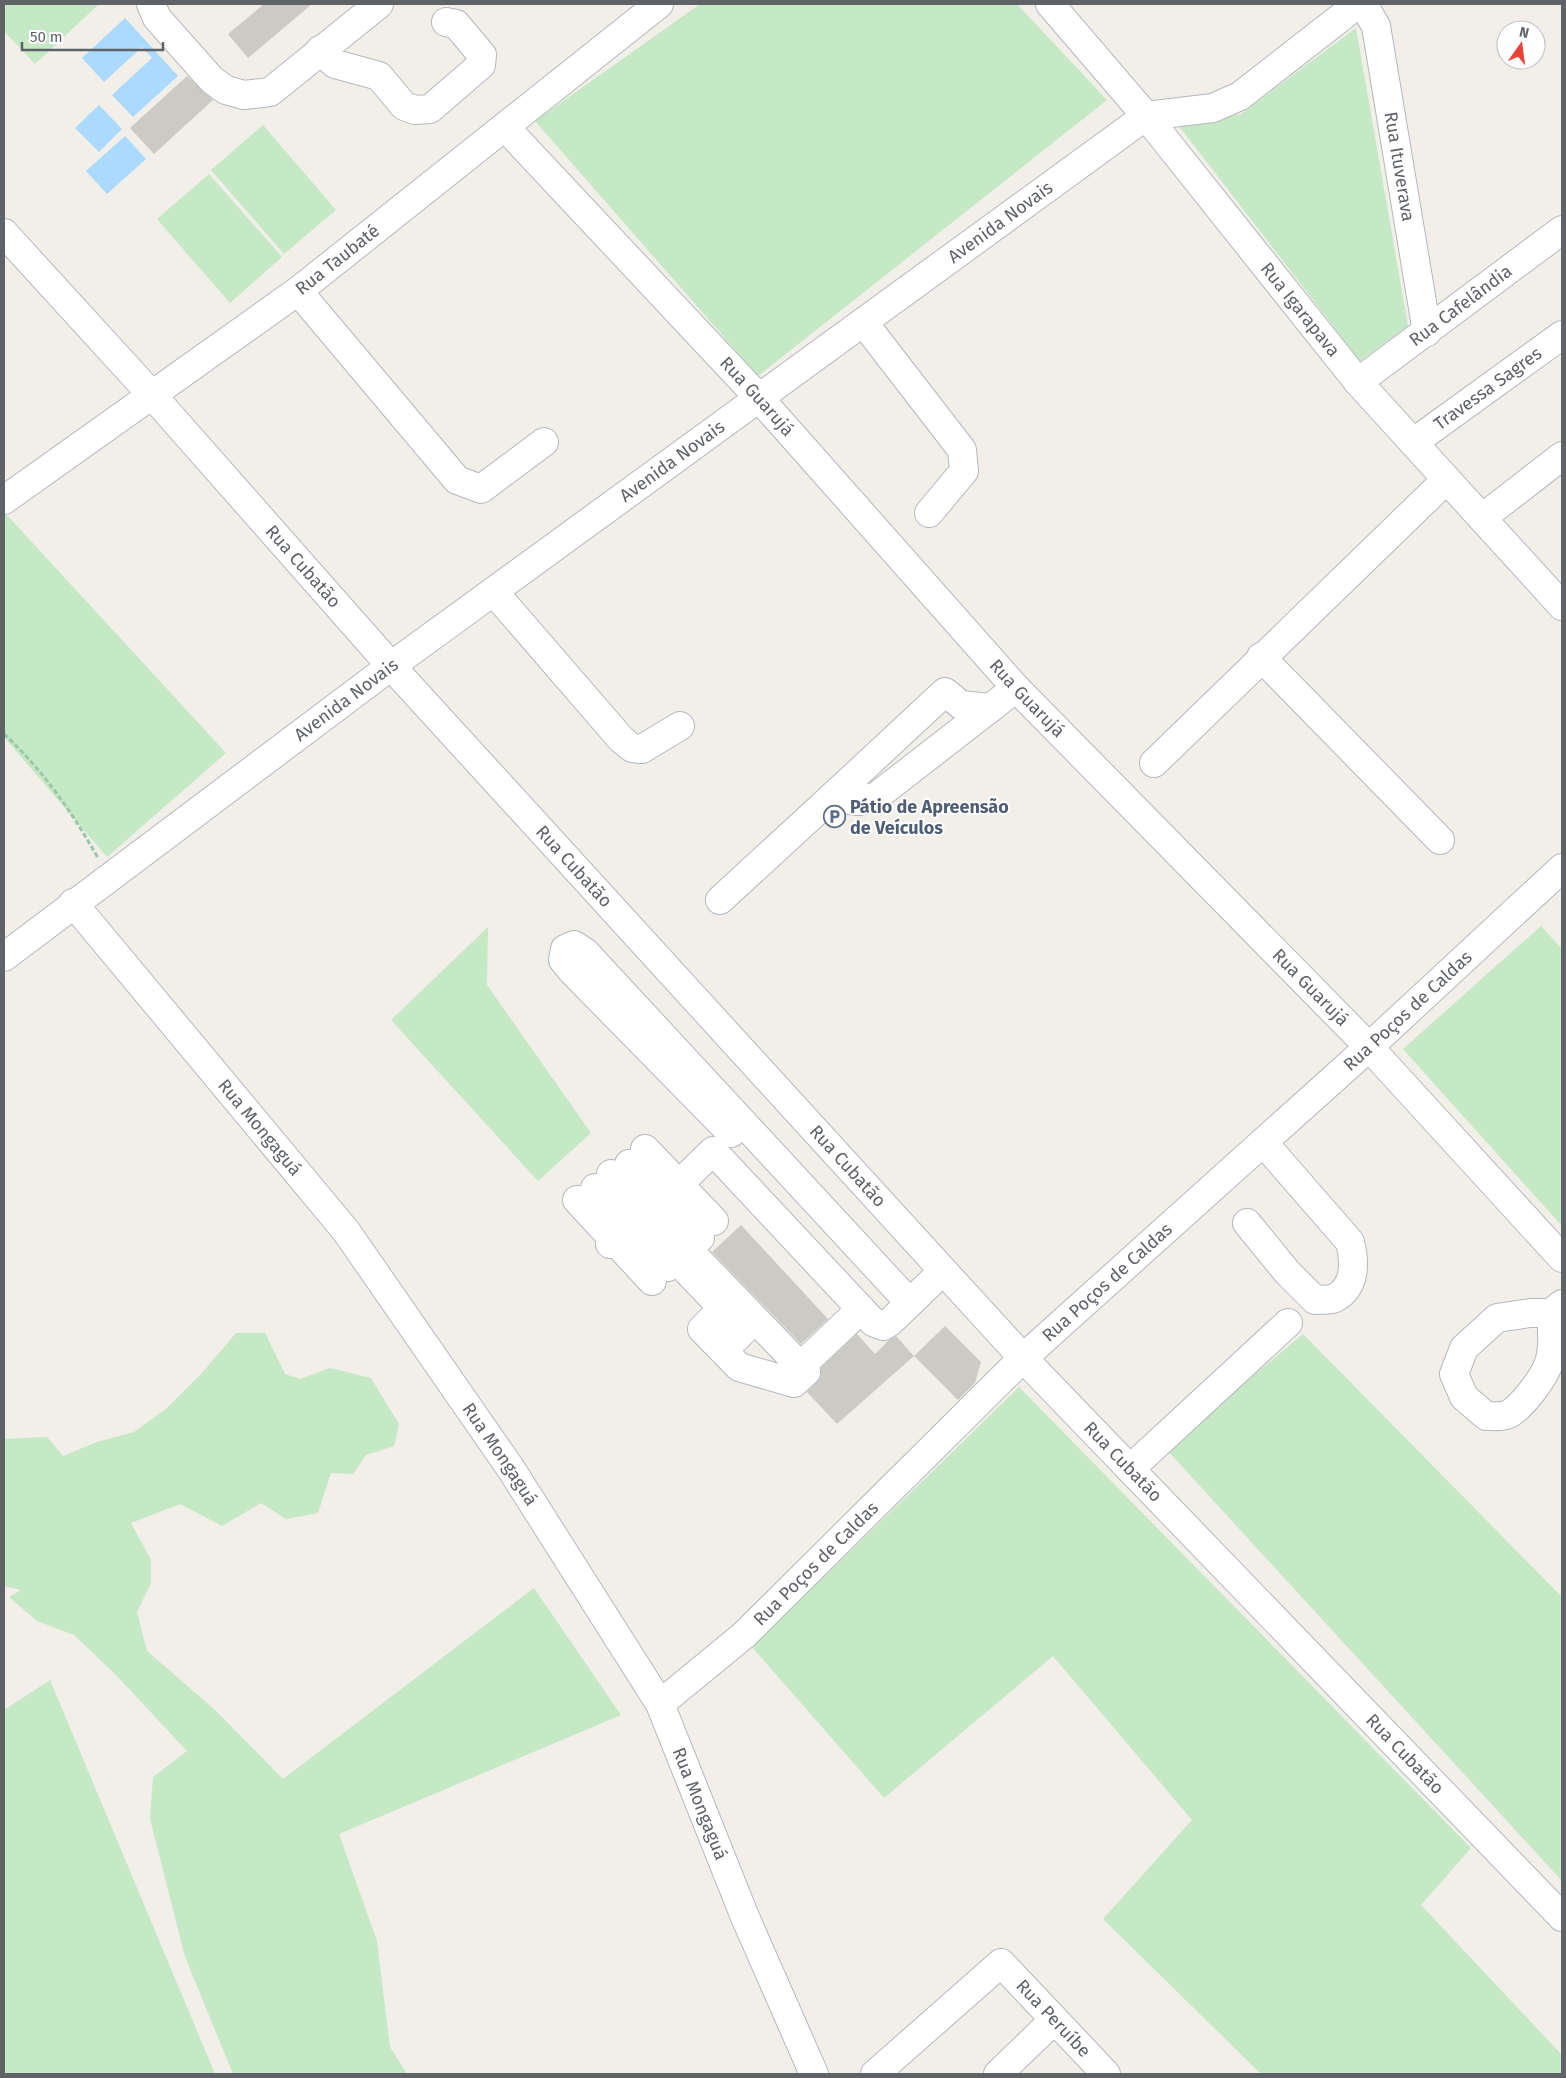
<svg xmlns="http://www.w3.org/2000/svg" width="1566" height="2078" viewBox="0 0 1566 2078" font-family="'Fira Sans',sans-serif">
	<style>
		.green { fill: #c5e8c5 }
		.water { fill: #aadaff }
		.building { fill: #cccac5 }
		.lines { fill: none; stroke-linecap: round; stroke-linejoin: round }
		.minor-casing { stroke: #b5b8bc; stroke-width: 30 }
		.path { stroke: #9cc7a9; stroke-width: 3; stroke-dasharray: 5 2.5; stroke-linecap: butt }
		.minor { stroke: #fff; stroke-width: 28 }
		.labels { text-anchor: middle; stroke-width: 4; stroke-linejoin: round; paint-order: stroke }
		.street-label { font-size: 18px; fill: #5f6368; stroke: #fff }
		.service-label { font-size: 18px; font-weight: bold; fill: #4e5e75; stroke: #fff; text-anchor: start }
	</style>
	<rect width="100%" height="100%" fill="#f1efe8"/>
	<path class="green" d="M4 4H99L35 64 4 31Z
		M700 4H1017L1107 100 758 376 535 121Z
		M1356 28 1408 326 1360 361 1179 126 1241 114Z
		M263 125 336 210 284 254 211 170Z
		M209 174 282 257 230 303 157 219Z
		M6 514 226 753 107 857 4 737V516Z
		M1541 926 1562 949V1226L1403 1049Z
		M488 927 487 985 591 1133 538 1181 391 1020Z
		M236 1333H265L285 1374 300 1379 330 1368 371 1378 399 1424 394 1446 366 1455 353 1474 331 1473 318 1513 286 1519 261 1503 222 1526 180 1504 131 1523 151 1560V1583L137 1612 147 1651 214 1709 283 1779 534 1588 621 1715 339 1834 377 1941 390 2047 407 2074H233L185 1957 150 1819 153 1777 187 1751 115 1674 74 1635 37 1621 9 1597 21 1590 4 1586V1439L47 1437 63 1456 97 1442 134 1432 167 1408 202 1373Z
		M1303 1334 1562 1597V1881L1166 1449Z
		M1019 1387 1471 1848 1421 1905 1562 2055V2074H1261L1103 1919 1192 1820 1053 1656 884 1798 752 1647Z
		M50 1680 215 2074H4V1710Z"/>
	<path class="water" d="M125 18 178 76 133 117 112 95 152 58 142 47 104 82 82 58Z
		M99 105 122 129 99 152 75 128Z
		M125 136 146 159 107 194 86 171Z"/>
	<path class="building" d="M264 4H312L248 58 228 34Z
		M187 76 213 100 154 154 130 128Z
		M741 1225 828 1319 801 1344 712 1252Z
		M945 1326 981 1362 975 1383 958 1400 914 1356Z
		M857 1334 875 1354 889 1340 896 1336 914 1356 837 1424 807 1392 821 1377V1368Z"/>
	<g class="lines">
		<defs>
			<g id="minor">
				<path d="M151 4 157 18 212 80 226 90 244 95 270 92 379 4"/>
				<path id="s1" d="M1050 4 1146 116 1358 382 1562 606"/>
				<path id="s2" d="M1363 4 1376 26 1427 332"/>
				<path d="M320 50 335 64 379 76 404 106 415 110 430 109 481 65 482 55 456 24 446 22"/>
				<path id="s3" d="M505 127 760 399 1016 688 1369 1047 1562 1258"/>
				<path id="s4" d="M4 233 152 395 391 666 1023 1358 1562 1917"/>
				<path d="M298 291 457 480 481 489 544 442"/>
				<path d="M864 323 962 450 964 471 929 513"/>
				<path id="s5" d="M1358 382 1562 230"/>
				<path id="s6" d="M1414 442 1562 335"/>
				<path id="s7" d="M4 500 298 291 659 4"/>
				<path d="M1482 518 1562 456"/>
				<path d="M494 592 621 739 632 748 642 749 680 726"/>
				<path d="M1261 657 1440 840"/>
				<path d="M1154 763 1446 480"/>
				<path d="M831 798 945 692 961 705 991 708"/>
				<path d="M720 900 831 798 859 801 877 796 1016 688"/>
				<path id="s8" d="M73 903 346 1231 511 1469 660 1704 745 1917 814 2074"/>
				<path id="s9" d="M4 957 391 666 1146 116 1213 108 1240 96 1358 4"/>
				<path d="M731 1133 572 971 563 960 565 949 574 945 585 952 909 1302"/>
				<path d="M645 1149 714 1221"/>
				<path d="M629 1164 700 1238"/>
				<path d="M611 1174 684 1254"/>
				<path d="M595 1188 668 1267"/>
				<path d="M577 1200 652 1281"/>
				<path d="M1247 1223 1287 1272 1315 1300C1321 1299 1330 1301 1335 1298 1356 1287 1355 1261 1350 1242L1263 1142"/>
				<path d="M610 1244 678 1185 713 1151 873 1322 883 1326 890 1322 943 1271"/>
				<path d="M699 1261 806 1372 794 1383 739 1367 702 1329 714 1317 735 1339 744 1330 688 1272Z"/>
				<path d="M1551 1313C1552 1328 1554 1344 1550 1359 1547 1374 1520 1411 1506 1415 1500 1417 1492 1416 1486 1416L1464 1397 1454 1374 1464 1348 1497 1318 1530 1313H1551L1562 1304"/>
				<path d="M801 1366 861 1309"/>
				<path d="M1130 1469 1288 1323"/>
				<path id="s10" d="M660 1704 744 1635 1023 1358 1369 1047 1562 868"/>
				<path id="s11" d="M875 2074 1001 1963 1106 2074"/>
				<path d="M998 2074 1054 2020"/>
			</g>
		</defs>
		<use href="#minor" class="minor-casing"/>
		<path class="path" d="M4 734C43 770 72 812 98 858"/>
		<use href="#minor" class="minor"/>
	</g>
	<defs>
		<symbol id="parking-ring" viewBox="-11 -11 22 22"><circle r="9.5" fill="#fff" stroke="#5c6f8a" stroke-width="1.5"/><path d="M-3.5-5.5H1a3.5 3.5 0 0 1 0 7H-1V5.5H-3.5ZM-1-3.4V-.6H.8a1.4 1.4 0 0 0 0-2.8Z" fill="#5c6f8a"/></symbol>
	</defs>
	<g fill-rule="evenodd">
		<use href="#parking-ring" x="822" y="804" width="25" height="25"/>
	</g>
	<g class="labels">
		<g class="street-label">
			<text dy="6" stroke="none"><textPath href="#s2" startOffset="168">Rua Ituverava</textPath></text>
			<text dy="6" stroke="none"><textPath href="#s9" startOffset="1238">Avenida Novais</textPath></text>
			<text dy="6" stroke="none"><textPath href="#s7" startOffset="411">Rua Taubaté</textPath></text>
			<text dy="6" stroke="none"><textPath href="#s5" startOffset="128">Rua Cafelândia</textPath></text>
			<text dy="6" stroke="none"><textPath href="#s1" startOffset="395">Rua Igarapava</textPath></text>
			<text dy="6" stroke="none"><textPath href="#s6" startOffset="91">Travessa Sagres</textPath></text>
			<text dy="6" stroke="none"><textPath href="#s3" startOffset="369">Rua Guarujá</textPath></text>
			<text dy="6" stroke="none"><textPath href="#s9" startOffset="832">Avenida Novais</textPath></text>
			<text dy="6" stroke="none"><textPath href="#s4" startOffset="448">Rua Cubatão</textPath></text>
			<text dy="6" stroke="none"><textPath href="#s3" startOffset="774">Rua Guarujá</textPath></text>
			<text dy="6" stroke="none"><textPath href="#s9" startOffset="428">Avenida Novais</textPath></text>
			<text dy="6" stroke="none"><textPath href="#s4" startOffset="852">Rua Cubatão</textPath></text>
			<text dy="6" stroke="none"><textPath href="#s3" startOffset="1179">Rua Guarujá</textPath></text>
			<text dy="6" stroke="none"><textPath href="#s10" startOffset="1020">Rua Poços de Caldas</textPath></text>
			<text dy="6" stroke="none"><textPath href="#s8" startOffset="292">Rua Mongaguá</textPath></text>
			<text dy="6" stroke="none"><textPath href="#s4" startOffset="1258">Rua Cubatão</textPath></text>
			<text dy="6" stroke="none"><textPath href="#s10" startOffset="615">Rua Poços de Caldas</textPath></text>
			<text dy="6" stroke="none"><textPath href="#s8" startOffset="698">Rua Mongaguá</textPath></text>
			<text dy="6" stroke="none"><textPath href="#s4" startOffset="1662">Rua Cubatão</textPath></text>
			<text dy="6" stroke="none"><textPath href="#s10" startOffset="210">Rua Poços de Caldas</textPath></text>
			<text dy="6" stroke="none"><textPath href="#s4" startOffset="2068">Rua Cubatão</textPath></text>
			<text dy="6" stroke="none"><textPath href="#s8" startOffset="1102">Rua Mongaguá</textPath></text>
			<text dy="6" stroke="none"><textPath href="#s11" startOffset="244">Rua Peruíbe</textPath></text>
		</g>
		<g class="service-label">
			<text x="850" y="813">Pátio de Apreensão<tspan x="850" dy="21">de Veículos</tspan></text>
		</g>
	</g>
	<rect width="1566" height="2078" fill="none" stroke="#5f6368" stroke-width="10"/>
	<g transform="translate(1521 45) rotate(14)"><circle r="24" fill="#ffffff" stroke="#bfc1c3"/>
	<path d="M0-4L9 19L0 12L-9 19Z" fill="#ea4335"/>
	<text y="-8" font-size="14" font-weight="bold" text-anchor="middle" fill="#5f6368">N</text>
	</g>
	<path d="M22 42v8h141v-8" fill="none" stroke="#5f6368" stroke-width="2.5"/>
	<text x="30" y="42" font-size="15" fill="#5f6368" stroke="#ffffff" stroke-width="4" paint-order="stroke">50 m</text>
</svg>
